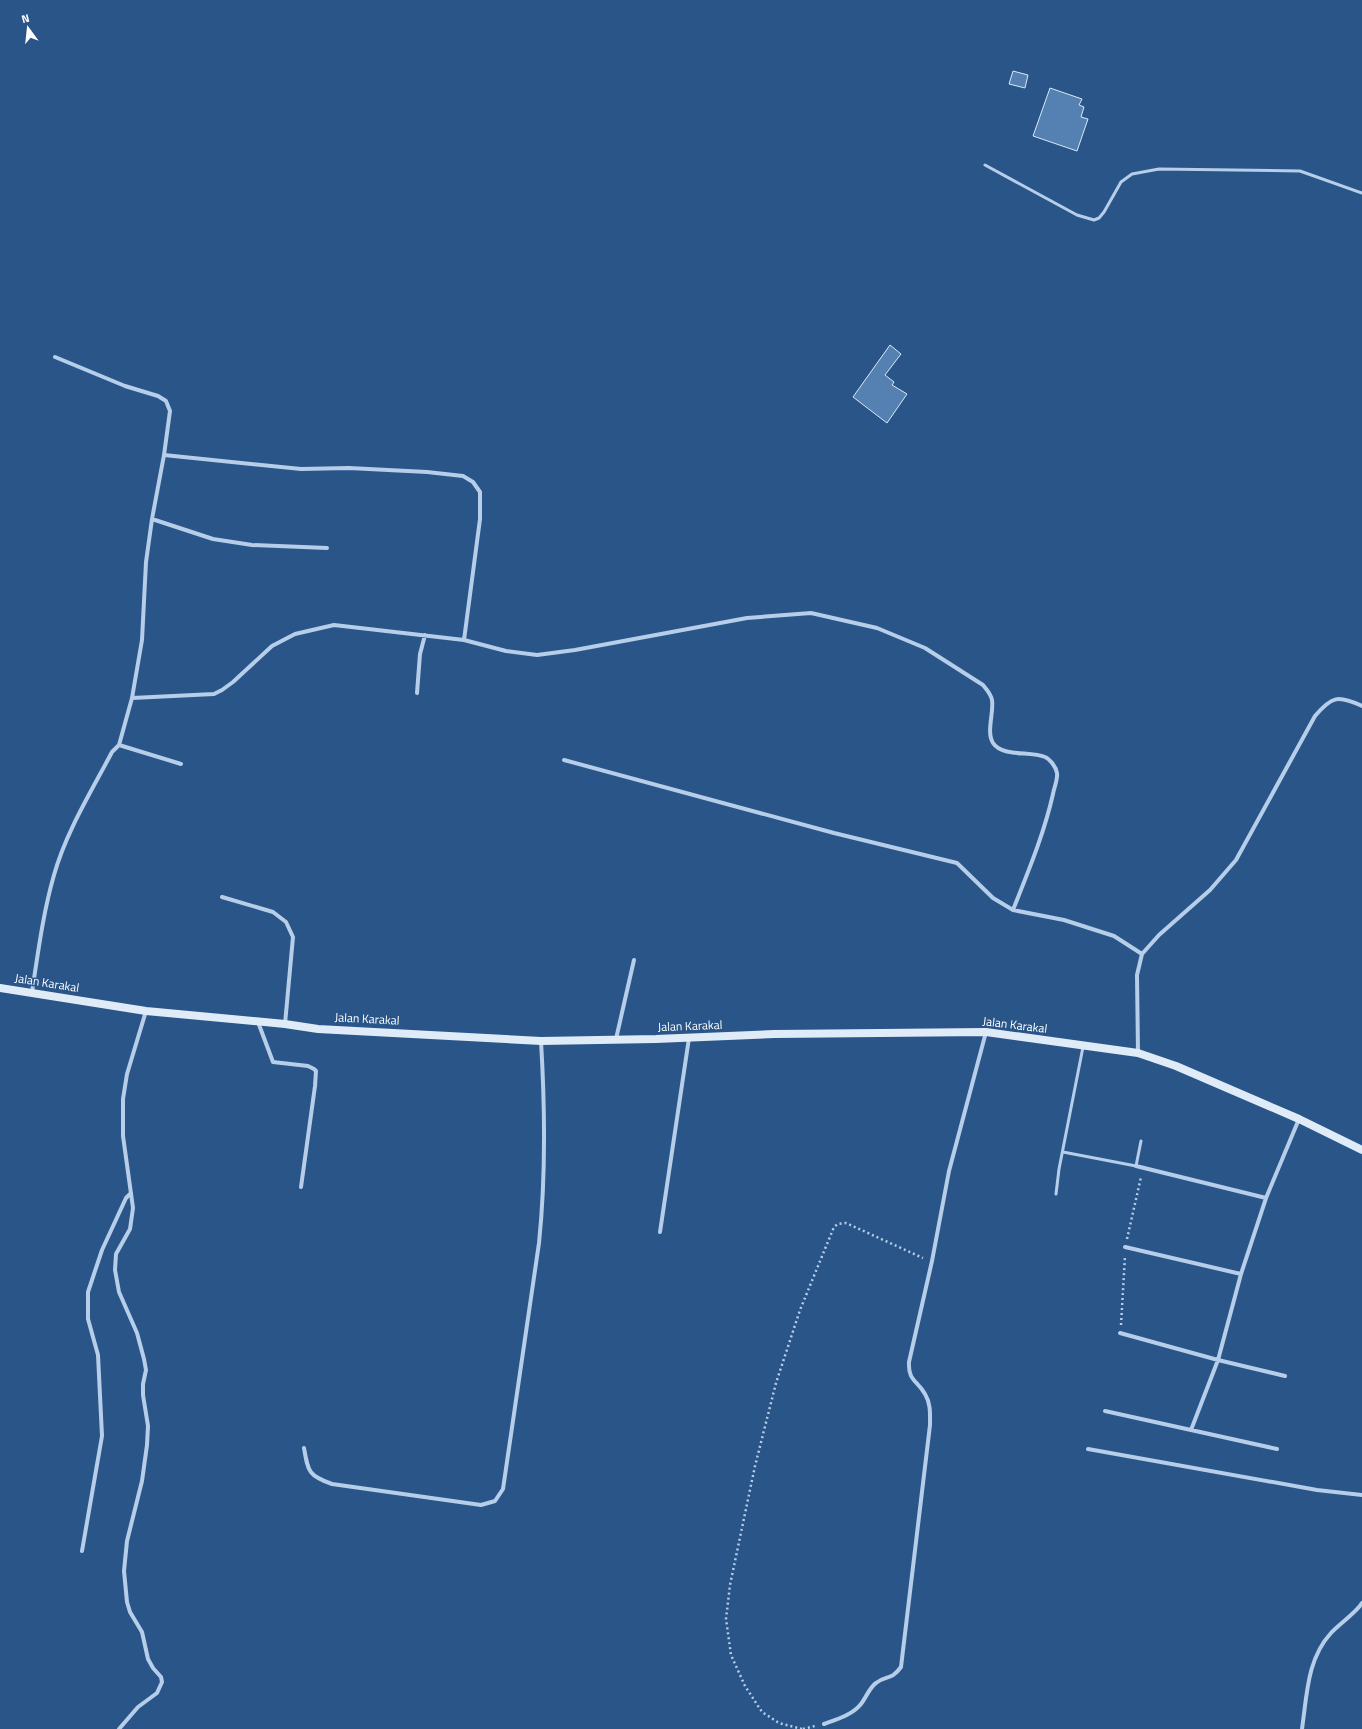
<svg xmlns="http://www.w3.org/2000/svg" width="1362" height="1729" viewBox="0 0 1362 1729" font-family="'Titillium Web',sans-serif">
	<style>
		.building { fill: #5581b2; stroke: #dae8f7 }
		.lines { fill: none; stroke-linecap: round; stroke-linejoin: round }
		.path { stroke: #b6cee9; stroke-width: 2.5; stroke-dasharray: 2 3; stroke-linecap: butt }
		.lane { stroke: #b6cee9; stroke-width: 3 }
		.street { stroke: #b6cee9; stroke-width: 4 }
		.secondary { stroke: #e0ebf8; stroke-width: 8 }
		.labels { text-anchor: middle; stroke-width: 3; stroke-linejoin: round; paint-order: stroke }
		.street-label { font-size: 12px; fill: #fff; stroke: #295589 }
	</style>
	<rect width="100%" height="100%" fill="#295589"/>
	<path class="building" d="M1013 71 1028 75 1025 88 1009 84Z
		M1050 88 1082 99 1079 105 1084 107 1081 117 1088 119 1077 151 1033 136Z
		M890 345 901 354 885 375 894 382 892 385 907 394 887 423 853 397Z"/>
	<g class="lines">
		<path class="path" d="M1127 1239 1141 1177
			M1121 1325 1125 1256
			M802 1729 779 1723 762 1712 745 1686 731 1655 726 1619 730 1585 755 1466 776 1383 800 1310 834 1227 838 1224 846 1223 923 1258
			M803 1729 815 1726"/>
		<path class="lane" d="M985 165 1077 215 1094 220 1099 218 1104 212 1121 182 1132 174 1159 169 1300 171 1362 193
			M1063 1152 1136 1166 1141 1141
			M1056 1194 1059 1169 1083 1047"/>
		<path class="street" d="M164 455 301 469 349 468 427 472 463 476 473 482 480 492V519L464 640
			M152 519 213 539 252 545 327 548
			M417 693 420 654 425 635
			M132 698 214 694 222 690 233 682 272 646 295 634 334 625 464 640 506 651 537 655 575 650 747 618 811 613 877 628 925 648 983 685C987 690 991 694 992 700 994 713 986 732 993 743 1002 757 1030 751 1045 757 1050 759 1056 767 1057 773 1058 779 1054 788 1053 794 1044 834 1028 872 1013 910
			M119 745 181 764
			M564 760 834 833 957 863 993 898 1013 910 1064 920 1114 936 1142 954 1137 975 1138 1053
			M222 897 273 912 286 922 293 937 285 1024
			M1142 954 1159 935 1210 890 1236 860 1315 716C1332 696 1338 695 1362 706
			M32 992C38 953 43 913 54 875 66 832 91 792 112 752L119 745 132 698 142 640 146 562 152 519 164 455 170 411 166 401 158 396 125 386 55 357
			M258 1022 273 1062 308 1066 314 1069 316 1071 315 1086 301 1187
			M616 1039 634 960
			M1136 1166 1266 1198
			M660 1232 689 1038
			M1125 1247 1241 1274
			M1120 1333 1218 1360 1285 1376
			M1105 1411 1277 1449
			M1191 1430 1218 1360 1241 1274 1266 1198 1299 1119
			M304 1448C308 1472 309 1476 332 1484L481 1505 495 1501 503 1489 539 1243C546 1176 545 1108 541 1041
			M1088 1449 1317 1490 1362 1495
			M82 1551 102 1436 98 1355 88 1319V1292L102 1250 126 1198 131 1193
			M824 1724C838 1719 852 1715 861 1704 866 1698 869 1688 876 1683 886 1675 891 1681 901 1667L930 1425C930 1414 931 1404 925 1394 917 1380 908 1381 909 1362L932 1261 949 1171 986 1032
			M119 1729 138 1707 157 1693 162 1682 161 1677 153 1668 148 1659 142 1632 130 1612 127 1602 124 1571 127 1541 142 1481 147 1445 148 1426 143 1395V1384L146 1370 144 1359 137 1333 119 1292 115 1270 116 1254 130 1229 133 1208 123 1136V1099L127 1074 146 1011
			M1302 1729C1307 1695 1307 1659 1331 1633 1339 1624 1357 1612 1362 1603"/>
		<path class="secondary" d="M0 988 146 1011 285 1024 318 1029 541 1041 656 1039 774 1034 986 1032 1138 1053 1176 1066 1299 1119 1362 1150"/>
	</g>
	<g class="labels">
		<g class="street-label">
			<text transform="translate(47 983) rotate(9)" y="4">Jalan Karakal</text>
			<text transform="translate(367 1019) rotate(3)" y="4">Jalan Karakal</text>
			<text transform="translate(1015 1025) rotate(7)" y="4">Jalan Karakal</text>
			<text transform="translate(690 1026) rotate(-2)" y="4">Jalan Karakal</text>
		</g>
	</g>
	<g transform="translate(28 28) rotate(345)" stroke="#295589" stroke-width="3" paint-order="stroke">
	<path d="M0-3L7 15L0 10L-7 15Z" fill="#ffffff"/>
	<text y="-6" font-size="11" font-weight="bold" text-anchor="middle" fill="#ffffff">N</text>
	</g>
</svg>
